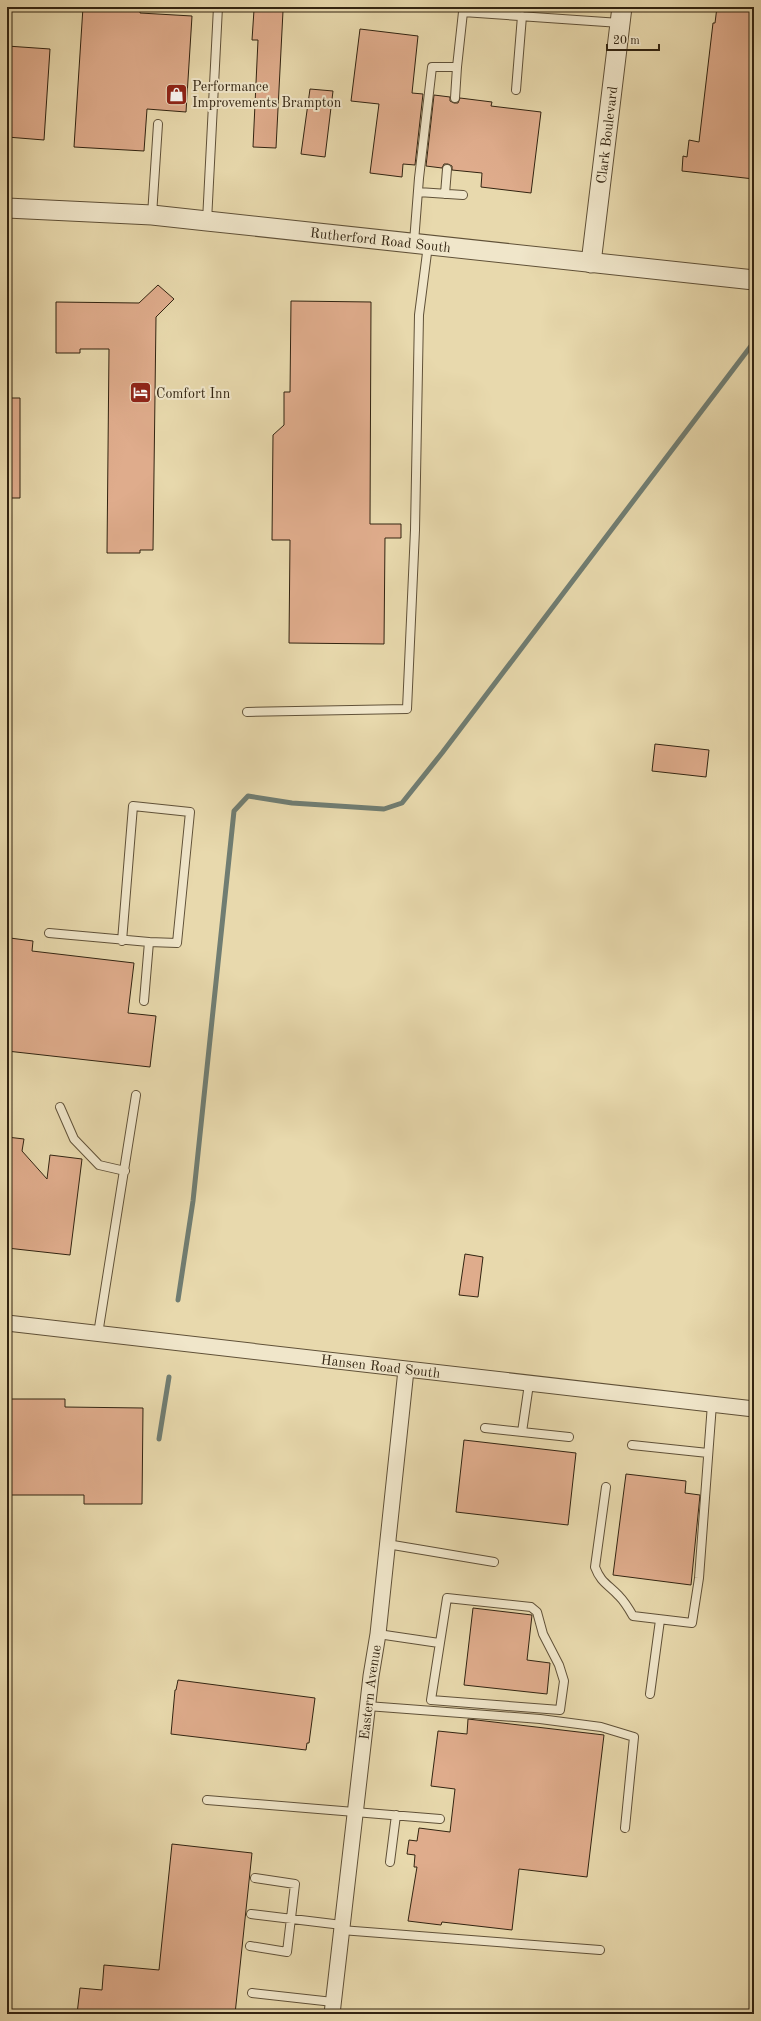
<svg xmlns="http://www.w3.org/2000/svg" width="761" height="2021" viewBox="0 0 761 2021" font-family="'Old Standard TT',serif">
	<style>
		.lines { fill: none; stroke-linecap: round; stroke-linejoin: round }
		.stream { stroke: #707d72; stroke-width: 5 }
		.building { fill: #dfac8c; stroke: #322411 }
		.service-casing { stroke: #605138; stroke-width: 10 }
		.minor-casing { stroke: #605138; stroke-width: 17 }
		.tertiary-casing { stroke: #605138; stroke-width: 21 }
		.path { stroke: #322411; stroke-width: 2.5; stroke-dasharray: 1 2; stroke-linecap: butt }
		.service { stroke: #f0e6ca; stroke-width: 8 }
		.minor { stroke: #f0e6ca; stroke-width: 15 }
		.tertiary { stroke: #f0e6ca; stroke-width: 19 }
		.labels { text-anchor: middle; stroke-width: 4; stroke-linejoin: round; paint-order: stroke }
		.poi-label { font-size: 14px; fill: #322411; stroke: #f0e6ca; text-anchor: start }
		.street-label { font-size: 14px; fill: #322411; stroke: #f0e6ca }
	</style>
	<rect width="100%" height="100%" fill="#e8d9ad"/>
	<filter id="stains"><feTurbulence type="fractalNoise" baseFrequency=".005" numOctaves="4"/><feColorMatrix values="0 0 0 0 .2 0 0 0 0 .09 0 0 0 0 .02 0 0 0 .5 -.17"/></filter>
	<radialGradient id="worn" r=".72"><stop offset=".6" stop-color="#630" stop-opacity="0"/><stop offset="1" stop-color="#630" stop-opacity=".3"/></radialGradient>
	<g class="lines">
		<path class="stream" d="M178 1300 193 1201 234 811 248 796 292 803 384 809 402 803 442 753 754 342
			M159 1439 169 1377"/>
	</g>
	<path class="building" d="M83 7 125 8V7H140V13L192 16 186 112 147 109 144 151 74 147Z
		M717 7H753L750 27H754V133L752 151H754V179L682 171 683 156 687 157 689 140 699 142 713 23H715Z
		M254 10 283 11 276 148 253 147 258 40H252Z
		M360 29 418 36 412 93 423 94 415 165 403 164 402 177 370 173 379 104 351 101Z
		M7 46 50 49 44 140 7 137Z
		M310 89 333 91 325 157 301 154Z
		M434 95 450 97V101L454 103H458L460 98 492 102 491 106 541 112 531 193 481 187 482 173 452 170V166L448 164H444L442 168 426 166Z
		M158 285 174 299 156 317 153 550H140V553H107L109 349H80V353H56V302L139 303Z
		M291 301 371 302 370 524H401V538H385L384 644 289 643 290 540H272L273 435 284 425V392H290Z
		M7 398H20V498H7Z
		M655 744 709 750 706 777 652 771Z
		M10 938 33 941 32 951 134 963 128 1013 156 1016 150 1067 7 1051V948H9Z
		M7 1137 24 1139 22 1151 47 1179 50 1155 82 1159 70 1255 7 1248Z
		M465 1254 483 1257 478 1297 459 1295Z
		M8 1399H65V1407L143 1408 142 1504H84V1495H7Z
		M464 1440 576 1453 568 1525 456 1512Z
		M626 1474 686 1481 685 1493 700 1495 691 1585 613 1575Z
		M473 1608 532 1615 527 1660 550 1663 547 1694 464 1685Z
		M178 1680 315 1698 309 1743H307L306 1750 171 1734 175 1690H176Z
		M468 1719 604 1735 587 1877 519 1869 512 1930 442 1922 441 1925 408 1921 417 1867H414L415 1855 407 1854 409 1840 417 1841 419 1828 450 1832 455 1789 431 1786 438 1731 467 1734Z
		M172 1844 252 1853 235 2014H77L80 1988 102 1990 104 1965 159 1970Z"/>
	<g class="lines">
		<defs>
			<path id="service" d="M516 90 522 16
				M455 98 457 67
				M418 192 463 195
				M445 194 447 169
				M152 215 158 124
				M207 221 218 7
				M414 242 419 178 432 67H457L463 12 620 23
				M247 712 407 709 415 530 419 315 428 245
				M49 933 149 942 144 1001
				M122 941 133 806 190 812 177 943 149 942
				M60 1107 74 1139 99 1165 125 1171
				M98 1334 136 1095
				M485 1428 569 1437
				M522 1432 529 1384
				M632 1445 708 1453
				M606 1487 595 1567C601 1583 608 1584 619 1596 625 1602 629 1609 633 1616L692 1623 699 1578 712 1404
				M387 1544 494 1562
				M447 1598 531 1607 537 1612 543 1634 559 1665 564 1681 560 1710 431 1700Z
				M378 1634 439 1643
				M650 1694 660 1620
				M367 1706 540 1719 601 1727 634 1737 625 1828
				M207 1800 440 1819
				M390 1862 396 1815
				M251 1914 342 1925
				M341 1930 600 1950
				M250 1946 287 1952 295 1884 255 1878
				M252 1993 333 2002"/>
			<g id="minor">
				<path id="s1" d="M7 1323 754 1409"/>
				<path id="s2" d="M332 2014 371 1676 378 1634 406 1370"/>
			</g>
			<g id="tertiary">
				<path id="s3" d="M7 208 152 215 207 221 754 280"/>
				<path id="s4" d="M591 263 622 7"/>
			</g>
		</defs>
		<use href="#service" class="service-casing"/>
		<use href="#minor" class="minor-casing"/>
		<use href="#tertiary" class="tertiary-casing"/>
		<path class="path" d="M753 1332H754"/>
		<use href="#service" class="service"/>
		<use href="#minor" class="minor"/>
		<use href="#tertiary" class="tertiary"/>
	</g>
	<defs>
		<symbol id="shop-square" viewBox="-11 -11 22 22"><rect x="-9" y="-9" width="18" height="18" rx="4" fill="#8f2418" stroke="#f0e6ca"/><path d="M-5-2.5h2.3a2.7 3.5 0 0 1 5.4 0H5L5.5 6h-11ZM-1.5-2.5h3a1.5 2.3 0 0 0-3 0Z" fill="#fff"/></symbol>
		<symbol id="hotel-square" viewBox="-11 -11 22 22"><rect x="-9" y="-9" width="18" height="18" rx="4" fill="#8f2418" stroke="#f0e6ca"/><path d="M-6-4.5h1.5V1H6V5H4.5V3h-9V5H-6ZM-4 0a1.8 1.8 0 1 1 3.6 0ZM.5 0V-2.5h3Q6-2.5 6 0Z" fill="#fff"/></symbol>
	</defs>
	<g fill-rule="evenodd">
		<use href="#shop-square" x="164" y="82" width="25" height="25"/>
		<use href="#hotel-square" x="128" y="380" width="25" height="25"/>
	</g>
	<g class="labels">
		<g class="poi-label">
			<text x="192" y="91">Performance<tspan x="192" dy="16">Improvements Brampton</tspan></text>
			<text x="156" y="398">Comfort Inn</text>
		</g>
		<g class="street-label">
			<text dy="5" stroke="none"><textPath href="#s4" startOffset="129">Clark Boulevard</textPath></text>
			<text dy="5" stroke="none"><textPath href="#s3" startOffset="375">Rutherford Road South</textPath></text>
			<text dy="5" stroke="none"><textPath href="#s1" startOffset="376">Hansen Road South</textPath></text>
			<text dy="5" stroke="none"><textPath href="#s2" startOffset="324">Eastern Avenue</textPath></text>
		</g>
	</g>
	<rect width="761" height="2021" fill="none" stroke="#e8d9ad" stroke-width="24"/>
	<rect x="8" y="8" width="745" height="2005" fill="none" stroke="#322411" stroke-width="2"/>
	<rect x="12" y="12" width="737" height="1997" fill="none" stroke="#322411"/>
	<path d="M607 44v6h52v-6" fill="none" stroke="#322411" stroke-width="2"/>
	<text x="613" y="44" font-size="12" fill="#322411" stroke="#f0e6ca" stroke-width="3" paint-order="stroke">20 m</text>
	<rect width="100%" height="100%" filter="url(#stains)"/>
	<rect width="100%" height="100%" fill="url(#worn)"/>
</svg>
